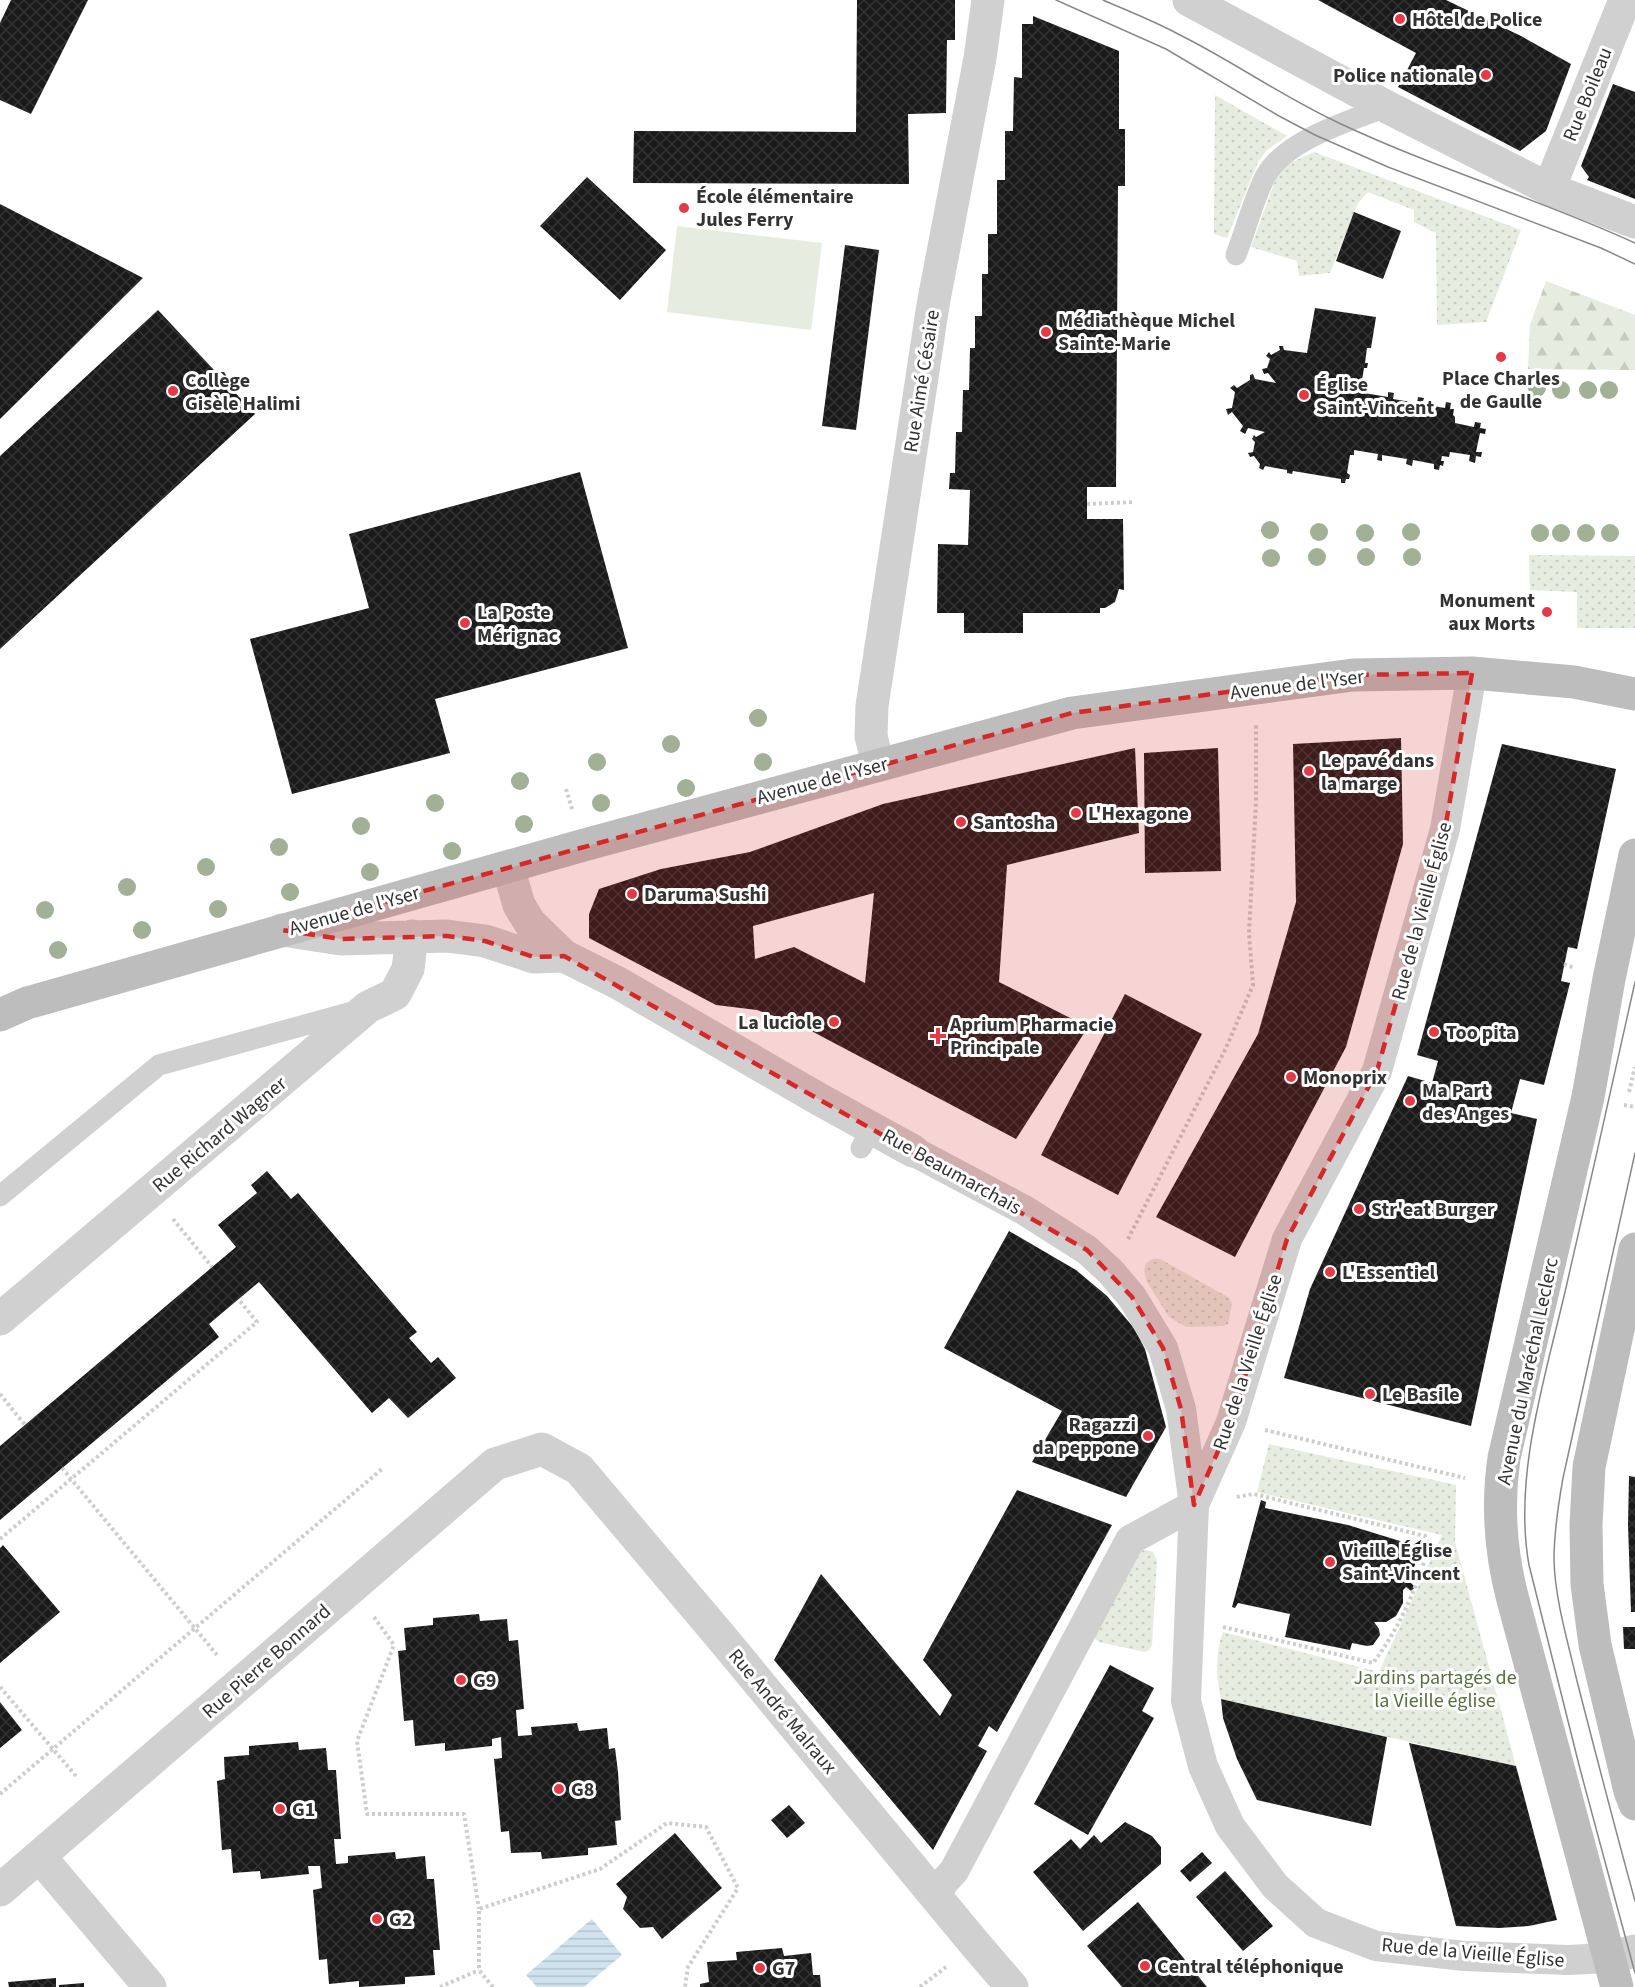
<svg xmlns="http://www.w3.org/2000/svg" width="1635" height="1987" viewBox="0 0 1635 1987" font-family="'Source Sans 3',sans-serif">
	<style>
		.grass { fill: url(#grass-dots) }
		.forest { fill: url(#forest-firs) }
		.pitch { fill: #e6ecdf }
		.water { fill: url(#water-rules) }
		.building { fill: url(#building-cross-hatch); fill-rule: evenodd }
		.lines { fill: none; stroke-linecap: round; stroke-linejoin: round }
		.path { stroke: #cdcdcd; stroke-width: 4; stroke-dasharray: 3 3; stroke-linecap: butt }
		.service { stroke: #d0d0d0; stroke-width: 21 }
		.pedestrian { stroke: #d0d0d0; stroke-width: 30 }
		.minor { stroke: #d0d0d0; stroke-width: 33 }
		.secondary { stroke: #bdbdbd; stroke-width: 33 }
		.tram { stroke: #888; stroke-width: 1.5 }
		.tree { fill: #a2b095 }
		.marked { fill: #d62828; fill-opacity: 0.2; stroke: #d62828; stroke-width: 4.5; stroke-dasharray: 12 8; stroke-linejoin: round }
		.poi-dot { fill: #e63946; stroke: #fff; stroke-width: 2 }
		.labels { text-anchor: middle; stroke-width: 6; stroke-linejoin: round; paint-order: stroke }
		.poi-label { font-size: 20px; font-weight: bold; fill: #333; stroke: #fff; text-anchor: start }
		.street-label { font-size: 20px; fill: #333; stroke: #fff }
		.park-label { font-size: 20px; fill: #56703f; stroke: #fff }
	</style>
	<defs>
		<pattern id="grass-dots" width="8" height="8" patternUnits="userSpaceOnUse" patternTransform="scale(1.5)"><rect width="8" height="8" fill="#e6ecdf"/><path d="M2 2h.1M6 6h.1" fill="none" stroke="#c6cbc0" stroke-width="1.8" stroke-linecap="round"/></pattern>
		<pattern id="forest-firs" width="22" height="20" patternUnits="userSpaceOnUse" patternTransform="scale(1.5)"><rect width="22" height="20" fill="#e6ecdf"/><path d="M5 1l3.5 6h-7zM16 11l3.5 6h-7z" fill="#c6cbc0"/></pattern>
		<pattern id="water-rules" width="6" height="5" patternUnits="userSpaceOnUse" patternTransform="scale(1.5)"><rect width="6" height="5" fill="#cfe2ee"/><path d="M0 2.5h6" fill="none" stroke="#b2c2cd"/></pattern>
		<pattern id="building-cross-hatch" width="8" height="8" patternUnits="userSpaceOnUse" patternTransform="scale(1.5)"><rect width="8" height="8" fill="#1a1a1a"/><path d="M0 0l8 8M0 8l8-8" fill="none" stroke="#333"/></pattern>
	</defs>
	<rect width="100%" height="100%" fill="#fff"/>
	<path class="grass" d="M1215 95 1287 136 1267 150 1258 162 1227 238 1214 234Z
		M1314 152 1521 230 1486 322 1437 325 1436 233 1414 222V210L1368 192 1358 203 1330 273 1299 276 1297 261 1251 247 1277 175 1288 164Z
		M1529 555 1635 556V628H1577V592L1530 590Z
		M1152 1259H1160L1228 1297 1232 1304 1228 1324 1223 1326 1186 1327 1169 1317 1147 1282 1144 1271 1146 1263Z
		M1269 1444 1456 1485 1455 1542 1516 1766 1221 1699C1216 1677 1215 1653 1223 1632L1379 1672 1442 1535 1257 1492Z
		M1146 1550 1153 1552 1157 1560 1152 1645 1149 1650 1145 1652 1099 1642 1095 1639 1093 1633 1139 1551Z"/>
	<path class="forest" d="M1546 281 1635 315V370L1528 369 1530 325Z"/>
	<path class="pitch" d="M677 226 822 243 811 330 667 312Z"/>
	<path class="water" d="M592 1919 622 1955 584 1987H537L526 1975Z"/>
	<path class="building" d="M11 0H88L31 114 0 100V23Z
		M857 0H955V40H947L946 113 908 114 909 184 633 183 634 131 856 132Z
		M1318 0H1446L1521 36 1571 64 1546 131 1520 151 1398 87 1416 53Z
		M1033 16 1119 51V129H1125V186H1118L1116 487H1087V519H1123L1124 590 1119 589 1115 602 1105 608H1100V613H1023V633H964V613H937L938 544 968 545 970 490 949 489 950 473H955L956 432H962L963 390H969L970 348H975V316H982V274H988V234H997V180H1005V131H1013L1014 77 1022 78V24H1033Z
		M1613 84 1635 92V199L1587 180 1589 177 1581 166Z
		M587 177 666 250 620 300 540 226Z
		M0 204 143 278 0 419Z
		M1354 212 1401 231 1383 279 1336 261Z
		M845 245 879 250 856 430 822 426Z
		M1315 308 1376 317 1371 348H1367L1365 363H1368L1367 368H1364L1361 386 1364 387V393L1388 397V392L1394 393 1393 399 1417 403 1418 397 1424 398 1422 404 1445 408 1446 402 1451 403 1450 409H1454L1453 415 1455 417V423L1474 427 1475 422 1481 423 1480 428 1486 429 1485 434 1480 433 1476 452H1482L1481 457 1476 456 1475 463 1469 461 1470 455 1450 452 1449 457 1442 456 1441 461H1444L1443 466 1440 465 1439 470 1434 469V464L1413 460 1412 466 1406 464 1407 459 1382 455V461L1377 460 1378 454 1354 450V455H1350L1347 473 1350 475 1349 479H1346L1345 483H1341V479L1293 471 1292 474 1287 473V470L1265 466 1263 470 1259 468 1260 464 1254 456 1250 457 1248 453 1253 452 1255 442 1252 439 1254 435 1256 437 1265 432 1248 428 1245 434 1240 431 1243 426 1232 412 1228 415 1226 409 1232 408 1235 392 1230 388 1234 385 1237 388 1250 380V375L1253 374 1255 379 1276 383 1268 373 1264 374 1262 369 1267 368 1270 359 1266 356 1269 352 1271 355 1280 350 1279 346H1283L1284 350 1307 353Z
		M158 310 255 414 0 649V456Z
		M580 472 628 648 435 699 450 753 292 794 250 639 369 608 349 534Z
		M1401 738 1403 844 1346 1047 1235 1257 1156 1217 1258 1034 1296 902 1293 744Z
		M1502 744 1616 769 1577 949 1568 947 1561 981 1570 983 1544 1085 1520 1079 1511 1113 1537 1119 1471 1426 1284 1378 1310 1289 1408 1076 1432 1083 1438 1061 1417 1055Z
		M1135 748 1139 833 1007 865 999 982 1088 1027 1016 1139 800 1025 757 1010 716 1005 589 938V914L599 889 661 869 750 852 883 804ZM874 893 865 983 794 947 755 959 753 926Z
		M1218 748 1221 871 1145 873 1144 753Z
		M1125 994 1202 1034 1118 1195 1041 1155Z
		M267 1171 291 1199 298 1193 417 1332 409 1338 431 1363 438 1357 456 1378 408 1418 389 1398 372 1413 259 1282 209 1324 219 1337 0 1520V1446L236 1247 218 1225 257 1193 251 1185Z
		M1009 1231 1076 1270 1107 1296 1134 1328 1145 1349 1166 1427 1126 1497 1032 1462 1062 1411 944 1348Z
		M1629 1476 1635 1477V1612H1631L1628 1525Z
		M1017 1490 1112 1525 997 1732 989 1726 978 1746 987 1751 933 1850 774 1660 821 1574 940 1716 952 1695 923 1660Z
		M1261 1500 1266 1502 1265 1508 1348 1525 1413 1545 1421 1540 1424 1545 1408 1580 1415 1587 1411 1591 1406 1587 1403 1590V1603L1396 1616 1386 1622H1374L1379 1629 1380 1635 1373 1645 1367 1646 1352 1643 1350 1650 1285 1637 1290 1614 1238 1603 1235 1608 1232 1607Z
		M3 1545 60 1612 0 1663V1548Z
		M479 1614 480 1621 507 1619 509 1641 518 1640 524 1709 516 1710 518 1736 532 1735 531 1727 577 1723 579 1731 607 1728 609 1749 615 1748 618 1772 621 1820 615 1821 617 1845 588 1848V1855L542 1859 541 1852 511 1853 509 1831 501 1832 494 1759 502 1758 501 1737 492 1739V1746L445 1751V1743L415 1746 413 1720 404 1721 398 1651 406 1650 404 1628 433 1625V1618Z
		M1623 1627H1635V1649H1624Z
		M1110 1665 1154 1688 1142 1711 1154 1718 1088 1835 1034 1804Z
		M1221 1699 1387 1737 1371 1826 1257 1800 1237 1759 1223 1718Z
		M0 1702 22 1730 0 1748Z
		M298 1742 299 1750 326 1748 328 1770H336L341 1839H334L336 1864 348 1863V1856L395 1852 396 1859 425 1856 427 1879H434L440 1950H433L435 1975 405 1977V1984L359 1987V1981L329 1984 327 1959 319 1960 315 1912 313 1890 322 1888 320 1866H308L309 1874 261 1879 260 1871 233 1873 231 1849 222 1850 217 1781 225 1779 224 1757 249 1755V1746Z
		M1409 1743 1516 1766 1557 1920 1529 1926 1499 1928 1456 1926Z
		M789 1805 805 1823 787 1838 771 1820Z
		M1125 1822 1152 1836 1161 1847V1864L1083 1931 1033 1872 1071 1839 1080 1849 1094 1835 1101 1843Z
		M675 1833 722 1888 662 1939 653 1927 640 1928 623 1909 627 1897 616 1884Z
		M1202 1852 1212 1863 1190 1882 1180 1871Z
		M1225 1871 1273 1926 1243 1951 1196 1897Z
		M1138 1902 1207 1987H1122L1087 1946Z
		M782 1948 784 1956 811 1953 813 1975H820L821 1987H700V1984L709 1982 707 1962 737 1960 736 1952Z
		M56 1978V1987H9L8 1982Z
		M84 1983V1987H59V1985Z"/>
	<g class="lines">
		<path class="path" d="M1087 504 1135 502
			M566 789 573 812
			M1564 964 1575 968
			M1629 1092 1635 1067
			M1624 1105 1635 1107
			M173 1219 212 1267
			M1128 1239 1226 1048 1253 985 1249 933 1256 802V725
			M0 1394 25 1425
			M1265 1430 1465 1478
			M62 1468 217 1655
			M0 1539 257 1322 239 1300
			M374 1617 394 1645 357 1741 367 1814H464L479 1909
			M1223 1627 1373 1663C1399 1629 1418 1586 1429 1545L1425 1536 1254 1494 1236 1497
			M0 1687 76 1776
			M0 1794 382 1469
			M440 1987 479 1970
			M493 1987 479 1970V1909L600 1869 667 1823 706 1827 738 1888 688 1967 685 1987
			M920 1987 946 1967"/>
		<path class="service" d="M1236 255C1246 229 1253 201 1265 177 1284 140 1351 120 1387 107
			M861 1148 872 1127
			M0 1196 159 1065 356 1011"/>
		<path class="pedestrian" d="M1472 673 1445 829 1377 1071 1287 1239 1231 1422 1194 1505 1186 1701 1203 1766 1230 1826 1275 1886 1316 1923 1376 1946 1464 1956 1568 1960 1609 1958
			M913 1151 1024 1210 1087 1250 1111 1272 1132 1297 1163 1348 1181 1409 1194 1505 1130 1540 954 1871 934 1893"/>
		<path class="minor" d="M1189 0 1387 107 1549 189 1635 222
			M1549 189 1625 0
			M878 764 871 736 872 706 933 305 980 58 988 0
			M508 867 519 905 530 923 564 956 618 983 817 1098 913 1151
			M282 930 341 939 447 936 485 941 534 957 564 956
			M0 1319 368 1007 395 994 408 969 412 936
			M40 1857 150 1987
			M0 1890 495 1464 542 1449 579 1469 721 1637 975 1944 1012 1987
			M1609 1958 1635 1951"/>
		<path class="secondary" d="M0 1015 27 1003 584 845 1072 713 1353 675 1472 673 1574 682 1635 694
			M1635 1249 1589 1467 1586 1525 1587 1584 1595 1645 1630 1791 1635 1804
			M1617 1987 1512 1596C1500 1549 1497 1506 1504 1458L1588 1097 1609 979 1635 855"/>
		<path class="tram" d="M1056 0 1166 49 1279 116 1315 135 1388 167 1601 248 1635 264
			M1103 0C1128 11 1154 21 1178 34 1233 61 1284 98 1341 124 1437 169 1539 199 1635 243
			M1635 982C1612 1085 1589 1189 1565 1292 1545 1378 1513 1477 1529 1565L1580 1769 1635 1973
			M1635 1153 1563 1478C1558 1506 1554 1532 1554 1560 1555 1600 1568 1642 1577 1681 1596 1755 1615 1828 1635 1901"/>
	</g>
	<g class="tree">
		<circle cx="1537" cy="388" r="9"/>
		<circle cx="1561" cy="390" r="9"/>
		<circle cx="1588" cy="390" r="9"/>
		<circle cx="1609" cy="390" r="9"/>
		<circle cx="1270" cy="530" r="9"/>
		<circle cx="1319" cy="532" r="9"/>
		<circle cx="1411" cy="532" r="9"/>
		<circle cx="1365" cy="533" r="9"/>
		<circle cx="1540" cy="533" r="9"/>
		<circle cx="1561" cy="533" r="9"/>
		<circle cx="1586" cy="533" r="9"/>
		<circle cx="1610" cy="533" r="9"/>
		<circle cx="1317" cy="557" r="9"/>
		<circle cx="1366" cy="557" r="9"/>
		<circle cx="1412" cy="557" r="9"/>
		<circle cx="1271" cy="558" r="9"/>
		<circle cx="758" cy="718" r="9"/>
		<circle cx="671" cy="744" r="9"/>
		<circle cx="597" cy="762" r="9"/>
		<circle cx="763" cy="762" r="9"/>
		<circle cx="520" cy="781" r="9"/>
		<circle cx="686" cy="788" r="9"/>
		<circle cx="435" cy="803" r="9"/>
		<circle cx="601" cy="803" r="9"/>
		<circle cx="524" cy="824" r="9"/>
		<circle cx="361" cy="826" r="9"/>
		<circle cx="279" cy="847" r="9"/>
		<circle cx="452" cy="851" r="9"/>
		<circle cx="206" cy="867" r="9"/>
		<circle cx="370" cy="872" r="9"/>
		<circle cx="127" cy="887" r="9"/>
		<circle cx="290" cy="892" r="9"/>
		<circle cx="218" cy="909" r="9"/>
		<circle cx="45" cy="910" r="9"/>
		<circle cx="142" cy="930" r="9"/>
		<circle cx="58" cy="950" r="9"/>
	</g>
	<path class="marked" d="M1472 673 1445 829 1377 1071 1287 1239 1231 1422 1194 1505 1181 1409 1163 1348 1132 1297 1087 1250 564 956 534 957 485 941 447 936 341 939 282 930 1072 713 1353 675Z"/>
	<g class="poi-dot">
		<circle cx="1400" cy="19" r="6"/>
		<circle cx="1486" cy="75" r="6"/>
		<circle cx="684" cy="208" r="6"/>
		<circle cx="1046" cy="332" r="6"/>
		<circle cx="1501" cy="357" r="6"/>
		<circle cx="173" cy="391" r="6"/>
		<circle cx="1304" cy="395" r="6"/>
		<circle cx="1547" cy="612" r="6"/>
		<circle cx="465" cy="623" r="6"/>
		<circle cx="1309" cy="771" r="6"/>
		<circle cx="1076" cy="813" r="6"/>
		<circle cx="961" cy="822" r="6"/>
		<circle cx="632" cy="894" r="6"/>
		<circle cx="834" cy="1022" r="6"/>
		<circle cx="1434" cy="1032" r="6"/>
		<path d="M935 1027h6v6h6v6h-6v6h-6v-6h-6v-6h6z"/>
		<circle cx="1291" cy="1077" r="6"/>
		<circle cx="1410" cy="1101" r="6"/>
		<circle cx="1359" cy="1209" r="6"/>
		<circle cx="1330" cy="1272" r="6"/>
		<circle cx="1370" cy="1394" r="6"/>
		<circle cx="1148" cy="1436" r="6"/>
		<circle cx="1330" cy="1562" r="6"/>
		<circle cx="461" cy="1680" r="6"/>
		<circle cx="559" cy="1789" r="6"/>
		<circle cx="280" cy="1809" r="6"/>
		<circle cx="377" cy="1919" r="6"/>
		<circle cx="1145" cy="1966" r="6"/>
		<circle cx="760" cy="1968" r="6"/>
	</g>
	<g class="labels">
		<g class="poi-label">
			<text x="1412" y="26">Hôtel de Police</text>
			<text x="1474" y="82" text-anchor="end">Police nationale</text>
			<text x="696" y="203">École élémentaire<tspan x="696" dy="23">Jules Ferry</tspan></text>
			<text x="1058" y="327">Médiathèque Michel<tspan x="1058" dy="23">Sainte-Marie</tspan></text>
			<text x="1501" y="385" text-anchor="middle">Place Charles<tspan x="1501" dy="23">de Gaulle</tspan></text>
			<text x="185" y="387">Collège<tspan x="185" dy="23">Gisèle Halimi</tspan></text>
			<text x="1316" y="391">Église<tspan x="1316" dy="23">Saint-Vincent</tspan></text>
			<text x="1535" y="607" text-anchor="end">Monument<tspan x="1535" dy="23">aux Morts</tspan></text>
			<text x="477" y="619">La Poste<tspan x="477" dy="23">Mérignac</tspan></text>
			<text x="1321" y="767">Le pavé dans<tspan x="1321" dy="23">la marge</tspan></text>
			<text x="1088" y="820">L'Hexagone</text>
			<text x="973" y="829">Santosha</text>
			<text x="644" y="901">Daruma Sushi</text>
			<text x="822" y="1029" text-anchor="end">La luciole</text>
			<text x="950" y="1031">Aprium Pharmacie<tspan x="950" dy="23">Principale</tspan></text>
			<text x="1446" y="1039">Too pita</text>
			<text x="1303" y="1084">Monoprix</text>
			<text x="1422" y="1097">Ma Part<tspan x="1422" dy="23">des Anges</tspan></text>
			<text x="1371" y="1216">Str'eat Burger</text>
			<text x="1342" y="1279">L'Essentiel</text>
			<text x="1382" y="1401">Le Basile</text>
			<text x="1136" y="1431" text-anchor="end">Ragazzi<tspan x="1136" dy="23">da peppone</tspan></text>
			<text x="1342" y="1557">Vieille Église<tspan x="1342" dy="23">Saint-Vincent</tspan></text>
			<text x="473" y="1687">G9</text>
			<text x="571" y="1796">G8</text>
			<text x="292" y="1816">G1</text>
			<text x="389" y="1926">G2</text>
			<text x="1157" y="1973">Central téléphonique</text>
			<text x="772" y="1975">G7</text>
		</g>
		<g class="street-label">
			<text transform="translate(1587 94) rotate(-68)" y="7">Rue Boileau</text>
			<text transform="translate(921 381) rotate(-81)" y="7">Rue Aimé Césaire</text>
			<text transform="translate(1297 684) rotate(-7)" y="7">Avenue de l'Yser</text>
			<text transform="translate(822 780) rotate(-15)" y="7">Avenue de l'Yser</text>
			<text transform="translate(354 910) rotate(-16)" y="7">Avenue de l'Yser</text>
			<text transform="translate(1421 911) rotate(-75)" y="7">Rue de la Vieille Église</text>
			<text transform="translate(219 1134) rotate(-40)" y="7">Rue Richard Wagner</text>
			<text transform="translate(952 1171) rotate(29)" y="7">Rue Beaumarchais</text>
			<text transform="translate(1247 1362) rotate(-72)" y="7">Rue de la Vieille Église</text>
			<text transform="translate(1527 1371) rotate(-78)" y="7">Avenue du Maréchal Leclerc</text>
			<text transform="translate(266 1661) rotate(-41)" y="7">Rue Pierre Bonnard</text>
			<text transform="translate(783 1711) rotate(50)" y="7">Rue André Malraux</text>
			<text transform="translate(1473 1952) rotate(5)" y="7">Rue de la Vieille Église</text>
		</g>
		<g class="park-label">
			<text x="1435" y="1684">Jardins partagés de<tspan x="1435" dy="23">la Vieille église</tspan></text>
		</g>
	</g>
</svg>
